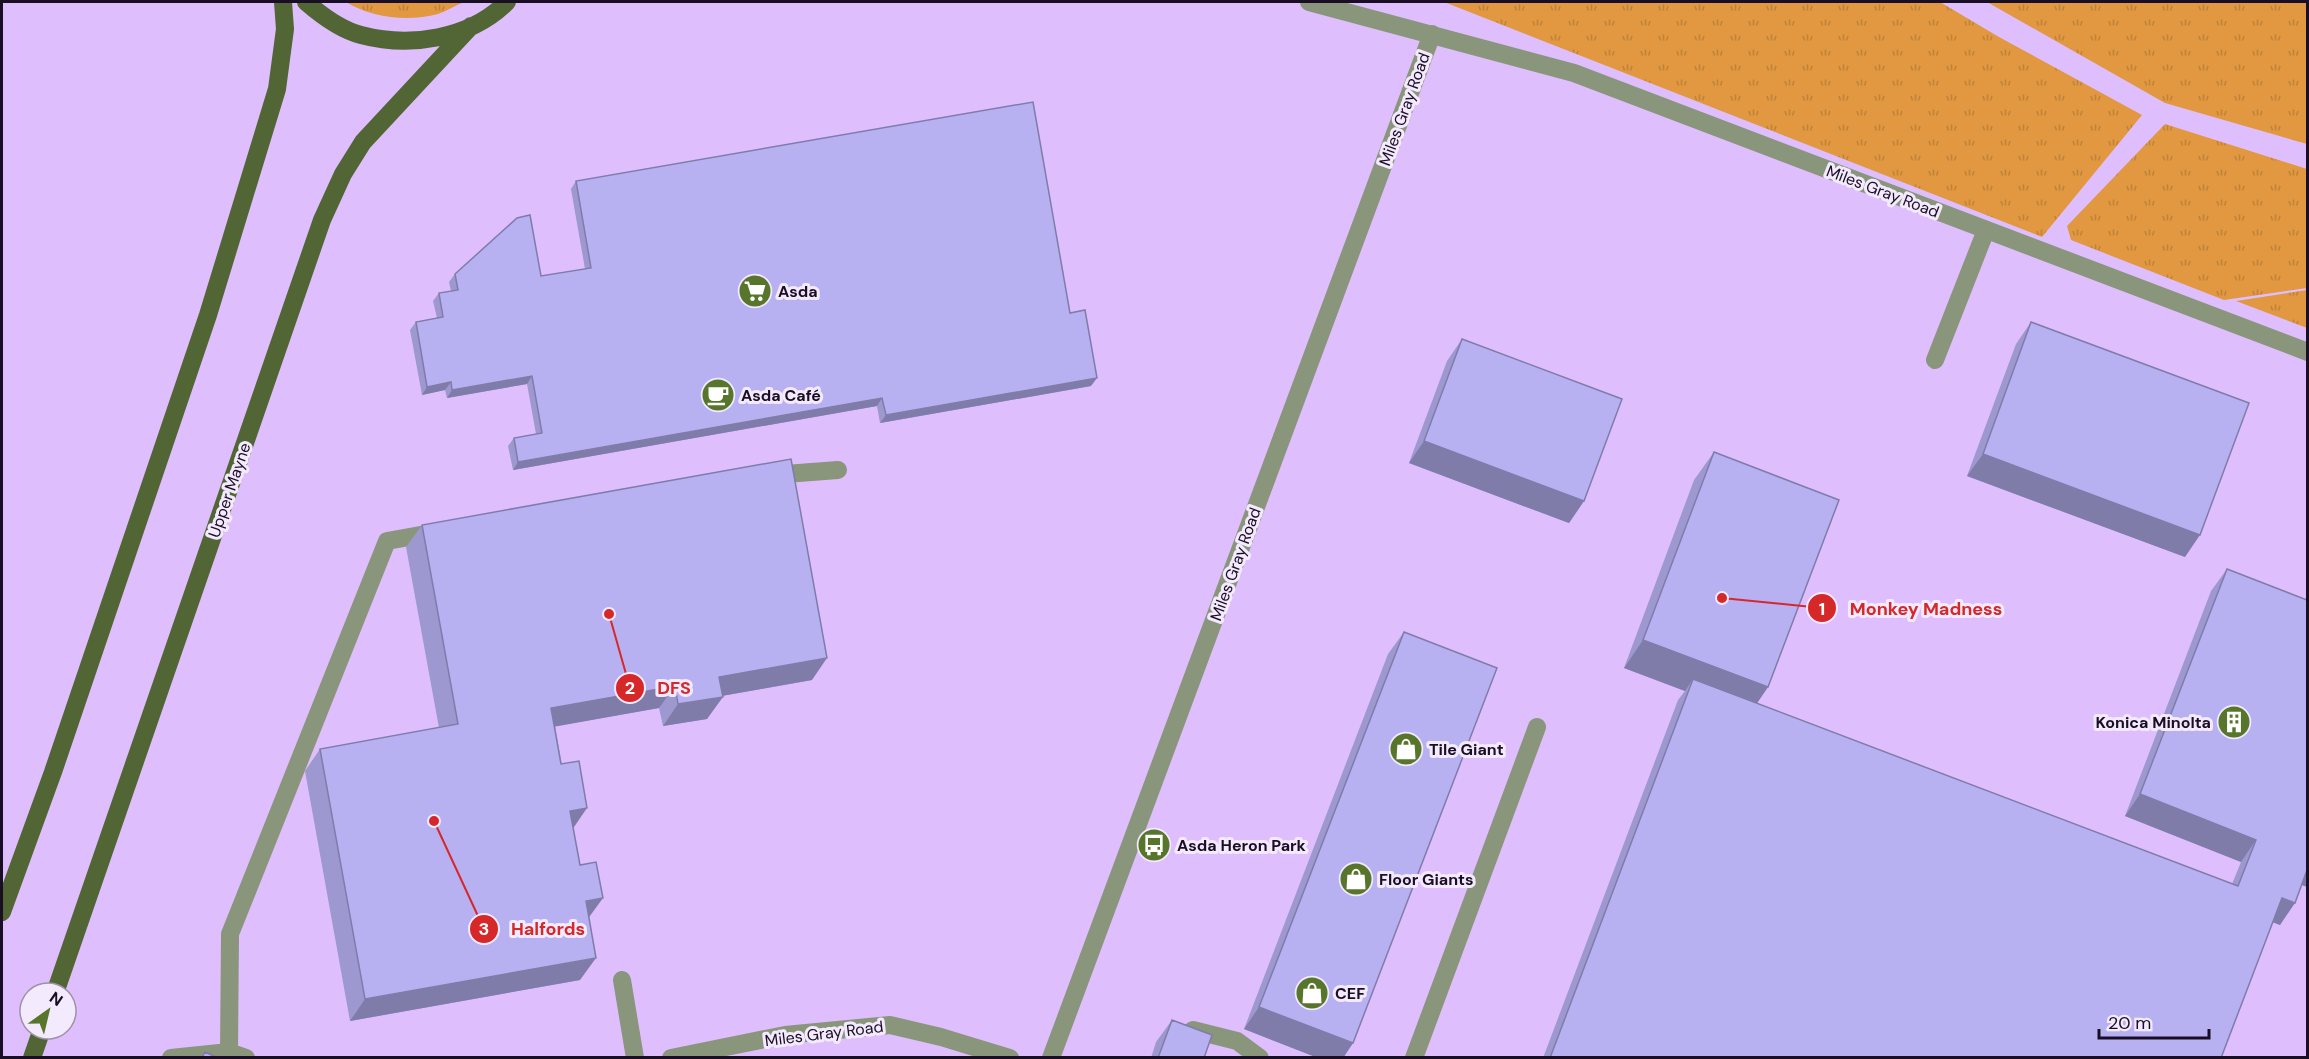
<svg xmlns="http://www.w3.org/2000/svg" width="2309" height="1059" viewBox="0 0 2309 1059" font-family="'DM Sans',sans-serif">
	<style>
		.grass { fill: url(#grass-tufts) }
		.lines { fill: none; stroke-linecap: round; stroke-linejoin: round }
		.minor { stroke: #89967b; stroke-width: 18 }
		.major { stroke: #516634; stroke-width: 18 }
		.wall { fill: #9d98d0 }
		.shaded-wall { fill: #807ca9 }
		.building { fill: #b7b1f2; stroke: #807ca9; stroke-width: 1.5 }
		.labels { text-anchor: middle; stroke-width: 6; stroke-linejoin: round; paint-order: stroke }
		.street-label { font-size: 16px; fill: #1a0e24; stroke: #f4eafd }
		.poi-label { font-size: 16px; font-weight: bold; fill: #1a0e24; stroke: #f4eafd; text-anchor: start }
		.leader { fill: none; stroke: #d62828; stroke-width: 2 }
		.callout-dot { fill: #d62828; stroke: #f4eafd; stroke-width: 2 }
		.mark-label { font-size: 18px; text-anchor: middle; font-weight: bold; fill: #fff }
		.callout-label { font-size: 18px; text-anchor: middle; font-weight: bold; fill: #d62828; stroke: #f4eafd; stroke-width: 6; stroke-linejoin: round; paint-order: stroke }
	</style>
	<defs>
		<pattern id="grass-tufts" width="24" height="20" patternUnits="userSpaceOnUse" patternTransform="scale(1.5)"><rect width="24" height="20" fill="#e19840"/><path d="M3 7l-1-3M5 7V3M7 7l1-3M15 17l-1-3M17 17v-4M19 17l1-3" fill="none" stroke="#c08238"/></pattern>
	</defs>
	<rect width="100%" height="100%" fill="#dfbefd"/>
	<path class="grass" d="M346 2H464C456 5 447 11 438 14 408 22 372 18 346 2Z
		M1444 2H1940L1999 37 2142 115 2042 237Z
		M1987 2H2307V144L2165 103Z
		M2165 124 2307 169V288L2224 300 2071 240 2067 226Z
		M2307 290V328L2236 301Z"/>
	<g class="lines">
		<path class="minor" d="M1309 2 1574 73 2308 352
			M1935 360 1986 230
			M772 475 838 470
			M622 980 635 1058
			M1186 1035 1193 1030 1237 1041 1260 1058
			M229 1052 230 934 387 541 437 532
			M171 1058 229 1052 246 1058
			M671 1058 785 1035 890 1025 941 1037 1010 1058
			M1051 1058 1432 34
			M1414 1058 1537 727"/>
		<path class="major" d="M306 2C321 15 341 30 361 35 410 48 470 39 507 2
			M2 912 53 772 208 315 277 89 285 29 283 2
			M55 993 322 220 343 174 363 142 471 26
			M32 1058 42 1029"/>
	</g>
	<path class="wall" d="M576 181 1070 313 1091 386 880 423 877 406 513 470 508 446 514 438 536 434 527 384 447 398 445 390 422 395 410 330 416 322 437 318 433 301 439 293 451 291 449 282 455 274 541 276 585 269 571 189Z
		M2031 322 2185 557 1967 476 2016 344Z
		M1462 339 1584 501 1569 523 1409 463 1447 361Z
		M1714 452 1768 687 1757 703 2232 884 2241 862 2125 816 2211 591 2227 569 2302 885 2280 925 2273 922 2221 1058H1543L1678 700 1685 691 1624 668 1694 480Z
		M422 525 812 680 722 696 707 719 663 726 659 708 555 726 589 919 580 980 350 1021 305 771 320 749 439 728 406 547Z
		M1404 632 1353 1043 1343 1058H1318L1244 1029 1388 654Z
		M1172 1020 1204 1058H1151L1156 1042Z"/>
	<path class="shaded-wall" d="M532 376 527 384 447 398 452 390Z
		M1097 378 1091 386 880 423 886 415Z
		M451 382 445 390 422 395 427 387Z
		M882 398 877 406 513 470 518 462Z
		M1424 441 1584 501 1569 523 1409 463Z
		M1983 454 2200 535 2185 557 1967 476Z
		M1643 640 1768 687 1749 715 1693 679 1685 691 1624 668Z
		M827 658 812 680 704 699 719 677Z
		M675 686 659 708 536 730 551 708Z
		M723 697 707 719 663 726 678 704Z
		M2140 794 2256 840 2241 862 2125 816Z
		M587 808 572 830 570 811Z
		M2307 866V887L2296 883Z
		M603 898 587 920 586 901Z
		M2282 898 2295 903 2280 925 2267 920Z
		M596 958 580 980 350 1021 365 999Z
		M1259 1007 1353 1043 1343 1058H1318L1244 1029Z"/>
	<path class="building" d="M1033 102 1070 313 1085 310 1097 378 886 415 882 398 518 462 514 438 542 433 532 376 452 390 451 382 427 387 416 322 443 317 439 293 458 290 455 274 517 218 530 215 541 276 591 268 576 181Z
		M2031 322 2249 403 2200 535 1983 454Z
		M1462 339 1622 399 1584 501 1424 441Z
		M1714 452 1839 500 1768 687 1643 640Z
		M791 459 827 658 719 677 723 697 678 704 675 686 551 708 561 764 579 761 587 808 570 811 580 865 596 862 603 898 586 901 596 958 365 999 320 749 458 724 422 525Z
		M2227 569 2307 600V870L2295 903 2282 898 2221 1058H1550L1693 679 2238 886 2256 840 2140 794Z
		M1404 632 1497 668 1353 1043 1259 1007Z
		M1172 1020 1212 1035 1204 1058H1158Z
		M205 1052 218 1058H202Z"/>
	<defs>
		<symbol id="supermarket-disc" viewBox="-11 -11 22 22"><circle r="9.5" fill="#58762b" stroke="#f4eafd"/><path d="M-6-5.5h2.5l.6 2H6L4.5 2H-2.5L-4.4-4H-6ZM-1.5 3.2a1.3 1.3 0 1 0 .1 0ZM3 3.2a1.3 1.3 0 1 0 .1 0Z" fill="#fff"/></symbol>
		<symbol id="cafe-disc" viewBox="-11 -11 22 22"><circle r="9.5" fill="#58762b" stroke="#f4eafd"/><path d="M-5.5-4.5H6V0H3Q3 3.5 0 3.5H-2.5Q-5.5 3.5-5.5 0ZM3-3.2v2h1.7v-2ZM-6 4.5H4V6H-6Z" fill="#fff"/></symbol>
		<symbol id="building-disc" viewBox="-11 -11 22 22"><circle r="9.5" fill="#58762b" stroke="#f4eafd"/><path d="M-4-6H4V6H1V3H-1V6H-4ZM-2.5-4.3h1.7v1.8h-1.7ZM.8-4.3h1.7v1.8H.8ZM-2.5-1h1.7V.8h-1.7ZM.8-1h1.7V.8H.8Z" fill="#fff"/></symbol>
		<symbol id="shop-disc" viewBox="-11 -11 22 22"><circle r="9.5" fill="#58762b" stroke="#f4eafd"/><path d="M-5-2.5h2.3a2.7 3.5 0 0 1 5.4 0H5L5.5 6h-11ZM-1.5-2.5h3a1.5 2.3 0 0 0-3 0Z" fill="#fff"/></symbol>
		<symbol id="bus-disc" viewBox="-11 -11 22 22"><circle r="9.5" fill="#58762b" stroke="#f4eafd"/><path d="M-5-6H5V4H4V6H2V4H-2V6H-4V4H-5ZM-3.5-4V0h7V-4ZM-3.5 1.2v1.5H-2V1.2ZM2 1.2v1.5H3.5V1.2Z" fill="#fff"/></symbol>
	</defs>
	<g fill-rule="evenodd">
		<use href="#supermarket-disc" x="736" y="272" width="38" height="38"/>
		<use href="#cafe-disc" x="699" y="376" width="38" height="38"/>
		<use href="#building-disc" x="2215" y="703" width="38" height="38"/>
		<use href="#shop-disc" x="1387" y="730" width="38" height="38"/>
		<use href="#bus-disc" x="1135" y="826" width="38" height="38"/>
		<use href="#shop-disc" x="1337" y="860" width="38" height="38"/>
		<use href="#shop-disc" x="1293" y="974" width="38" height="38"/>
	</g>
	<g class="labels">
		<g class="street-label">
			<text transform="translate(1404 109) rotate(-70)" y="6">Miles Gray Road</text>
			<text transform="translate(1883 191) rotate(21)" y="6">Miles Gray Road</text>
			<text transform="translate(229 490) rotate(-71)" y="6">Upper Mayne</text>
			<text transform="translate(1235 564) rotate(-70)" y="6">Miles Gray Road</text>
			<text transform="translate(824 1033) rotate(-7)" y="6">Miles Gray Road</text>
		</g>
		<g class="poi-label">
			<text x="778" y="297">Asda</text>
			<text x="741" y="401">Asda Café</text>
			<text x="2211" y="728" text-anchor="end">Konica Minolta</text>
			<text x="1429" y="755">Tile Giant</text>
			<text x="1177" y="851">Asda Heron Park</text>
			<text x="1379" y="885">Floor Giants</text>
			<text x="1335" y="999">CEF</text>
		</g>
	</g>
	<path class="leader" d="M1722 598L1822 608M609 614L630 688M434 821L484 929"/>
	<g class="callout-dot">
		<circle cx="1722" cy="598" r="6"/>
		<circle cx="609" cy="614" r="6"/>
		<circle cx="434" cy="821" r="6"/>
		<circle cx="1822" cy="608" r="15"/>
		<circle cx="630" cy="688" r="15"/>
		<circle cx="484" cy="929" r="15"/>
	</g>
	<g class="mark-label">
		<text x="1822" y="615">1</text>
		<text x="630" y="694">2</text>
		<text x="484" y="935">3</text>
	</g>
	<g class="callout-label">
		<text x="1926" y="615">Monkey Madness</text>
		<text x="674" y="694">DFS</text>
		<text x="548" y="935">Halfords</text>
	</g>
	<rect width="2309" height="1059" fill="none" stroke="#1a0e24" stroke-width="6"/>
	<g transform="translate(48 1011) rotate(34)"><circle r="28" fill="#f4eafd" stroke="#9d92a6" stroke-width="1.5"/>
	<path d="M0-4.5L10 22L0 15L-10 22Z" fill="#58762b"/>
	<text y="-9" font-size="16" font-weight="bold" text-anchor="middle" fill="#1a0e24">N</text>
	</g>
	<path d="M2099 1029v9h110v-9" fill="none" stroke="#1a0e24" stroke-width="3"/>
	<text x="2108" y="1029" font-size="18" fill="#1a0e24" stroke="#f4eafd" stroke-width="4.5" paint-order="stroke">20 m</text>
</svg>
